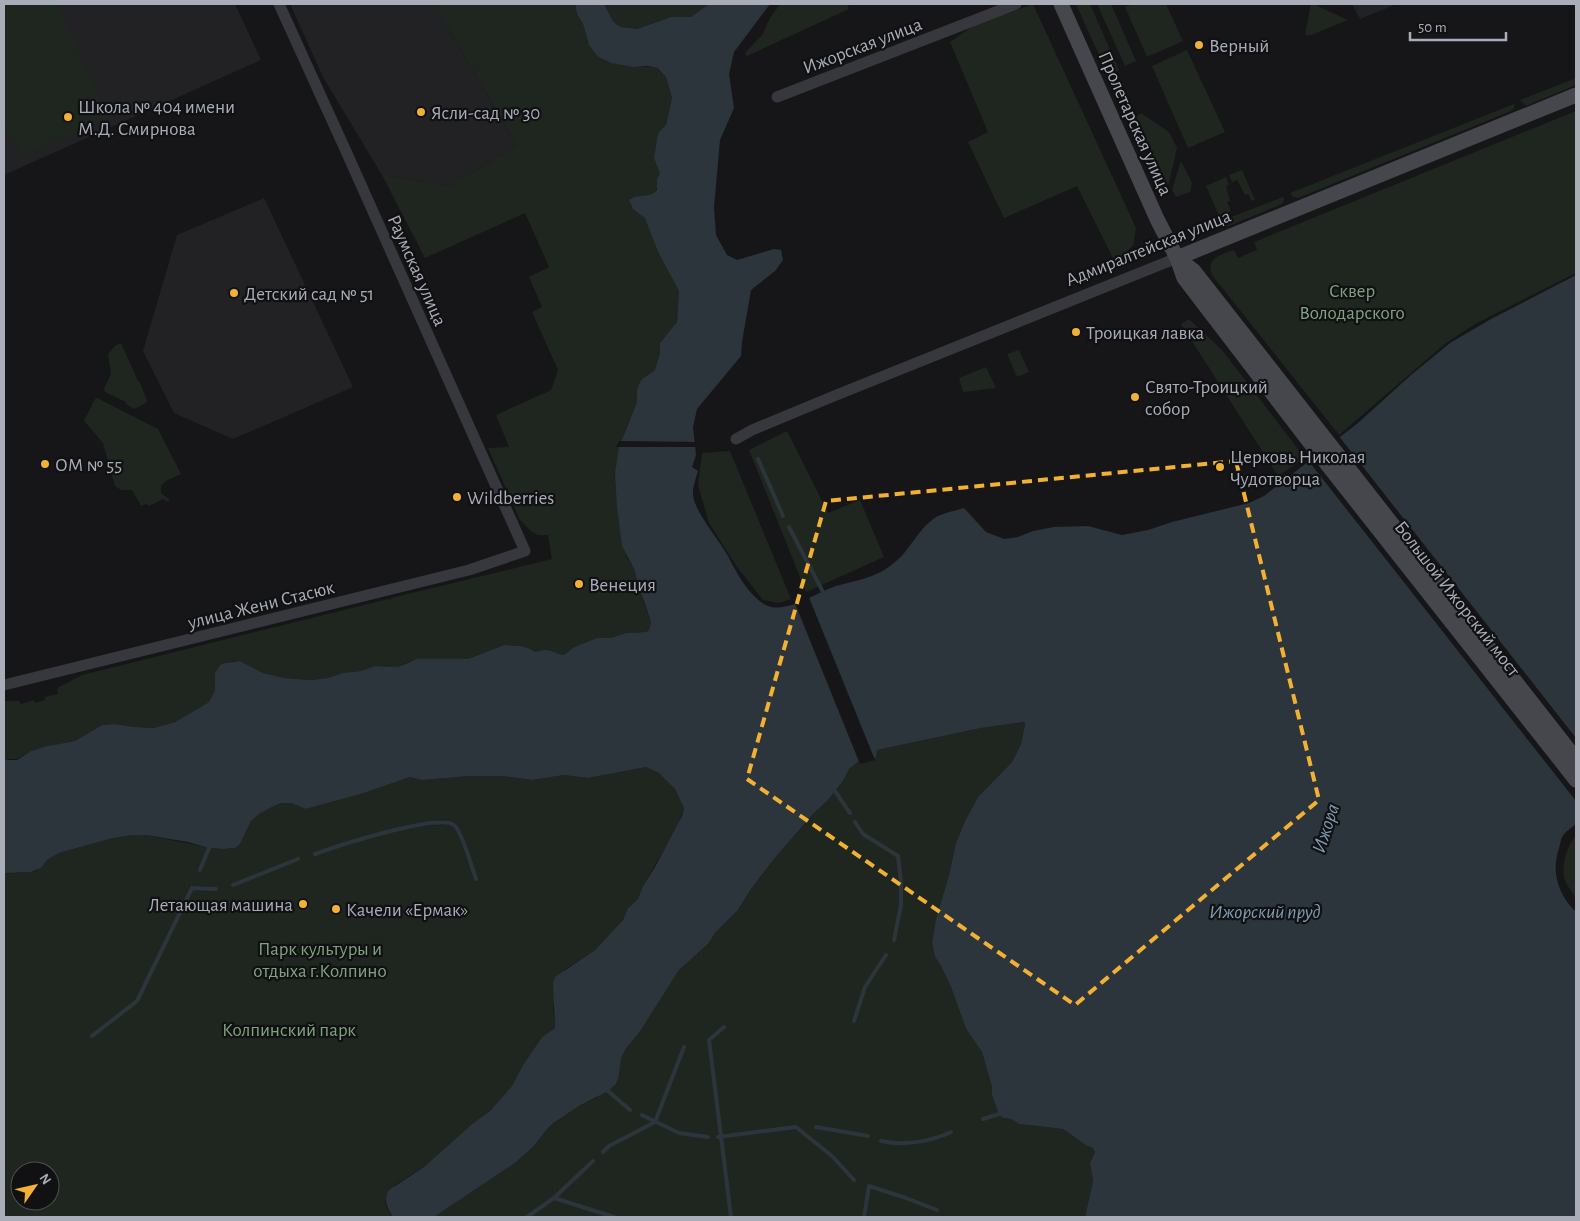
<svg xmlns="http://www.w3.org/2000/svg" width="1580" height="1221" viewBox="0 0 1580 1221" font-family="'Alegreya Sans',sans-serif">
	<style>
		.built { fill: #222225 }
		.green { fill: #1e261f; fill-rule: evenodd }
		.water { fill: #2c353c }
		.pier { fill: #161618 }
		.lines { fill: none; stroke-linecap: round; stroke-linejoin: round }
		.stream { stroke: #2c353c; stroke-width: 4 }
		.street { stroke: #37383d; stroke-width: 11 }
		.secondary { stroke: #45474d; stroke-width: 15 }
		.marked { fill: none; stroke: #f2b134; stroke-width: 4; stroke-dasharray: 10 6; stroke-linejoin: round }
		.poi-dot { fill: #f2b134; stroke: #111113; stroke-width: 2 }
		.labels { text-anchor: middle; stroke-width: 4.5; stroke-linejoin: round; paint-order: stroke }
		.street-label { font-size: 19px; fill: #a8adb8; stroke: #111113 }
		.poi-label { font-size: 19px; fill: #a8adb8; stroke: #111113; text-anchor: start }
		.park-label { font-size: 19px; fill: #7fa381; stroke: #111113 }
		.water-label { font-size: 20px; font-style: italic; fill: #7f9bb3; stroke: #111113 }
	</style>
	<rect width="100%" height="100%" fill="#161618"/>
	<path class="built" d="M4 4H235L261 60 4 175Z
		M292 4H434L517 146 449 186 382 175 323 77 291 6Z
		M1352 4H1397L1360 19Z
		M264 198 353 387 233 439 174 413 143 351 177 235Z"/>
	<path class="green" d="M4 4H57L109 118 23 156 4 126Z
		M434 4H575L577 14 583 24 588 42 598 57 608 62 633 67H656L661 70 666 77 672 98 666 125 657 138 654 158 660 174C656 181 659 187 655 193L652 195 630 198 631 206 645 218 648 222 659 254 679 291C679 297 679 319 676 324 673 330 664 337 660 343V353L655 370 642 379 637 392V402L625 431 616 466 623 543 626 556 635 571 638 586 651 622 649 630 646 632 626 633 611 638H597L574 647 564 655C549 652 552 647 535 652L521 646 504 645 468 659H425L411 661 398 667 375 666 361 671 342 673 328 678 311 680 283 678 263 673 240 661H234L220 665 215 673V690L209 702 175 722 154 728 135 727 115 724 102 725 75 741 31 751 17 759H8L4 762V701H19L21 704 34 700 35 703 45 700V697L58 694 57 688 82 675 388 599 391 600V598L552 559 548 535H538L532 532 520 520 488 448 509 447 496 415 551 390 558 370 532 312 542 307 529 277 549 267 525 213 425 258 382 175 449 186 517 146Z
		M604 4H709L691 17H671L637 29 621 27 616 24 613 21Z
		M780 4H847L849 9 747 56 745 53 762 35 770 18Z
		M1033 4 1136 228 1133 245 1116 264 1077 186 1004 218 968 142 988 132 950 42 973 26Z
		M1076 4H1090L1119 70 1108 75Z
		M1097 4H1111L1136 61 1125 66Z
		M1133 4H1166L1183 41 1147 57 1125 7Z
		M1311 4H1313L1348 20 1311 35H1305Z
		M1187 50 1225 132 1188 148 1152 66Z
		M1576 78V85L1528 105H1525L1520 100Z
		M1514 104V108L1511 111 1298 198 1293 197 1290 193Z
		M1576 111V273L1477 323 1446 343 1339 435 1212 275C1205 258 1222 254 1234 250L1238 258 1257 250 1254 242Z
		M1141 113 1169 132 1177 148 1169 183 1166 184 1136 117Z
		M1181 161 1192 183 1190 192 1176 197 1172 190Z
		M1242 170 1255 200 1252 201 1248 194 1245 195 1237 180 1232 182 1229 175Z
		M1226 177 1229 185 1226 186 1230 201 1227 202 1231 211 1219 216 1206 186Z
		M1283 197 1284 201 1282 204 1224 228 1221 221Z
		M1189 319 1222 350 1305 458 1278 476 1181 324Z
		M121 343 138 381 140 382 147 401 146 403 134 409 126 404V402L105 392 104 389 111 374 108 354 115 346Z
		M1019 350 1029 372 1017 377 1007 354Z
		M986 367 996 388 963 392 959 378Z
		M97 398 158 429 181 474 166 481 161 486V493L170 500 168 502 163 499 149 506 146 504 141 506 132 490H121L115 486 103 443 84 421 95 399Z
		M787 431 828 513 860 500 884 557 806 592 749 450Z
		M730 451 791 599 779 603 763 600 737 567 709 523 698 485 702 453Z
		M1024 722 1025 725 1021 744 1012 762 978 797 965 821 956 843 949 875 936 919 932 943 935 957 941 966 951 987 966 1029 982 1052 992 1087V1095L1003 1118 1011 1119 1019 1124 1063 1129 1087 1146 1093 1148 1095 1152 1090 1163 1093 1181 1085 1217H434L515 1163 533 1147 548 1128 579 1106 596 1098 619 1075 621 1059 625 1050 641 1030 679 970 709 943 715 933 738 910 751 889 774 859 813 814 828 800 843 781 849 769 859 761 870 757 876 758 877 750 981 728Z
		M646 767C664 772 679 791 684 808L677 827 643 886 638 899 628 908 623 920 595 950 564 970 553 1007 555 1028 542 1037 523 1065 512 1086 490 1111 472 1124 424 1167 395 1185 385 1201 387 1208 393 1217H4V873L31 872 36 871 47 860 59 853 109 839 131 835H146L217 849H230L240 844 251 821 259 814 274 806 281 803H291L306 809 364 793 410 777 422 780 470 776H502L532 780 564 775 588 778ZM20 1171H50V1201H20Z
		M1576 836V898C1572 893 1566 884 1564 877 1562 865 1567 844 1576 836Z"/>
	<path class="water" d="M575 4H604L613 21 616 24 621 27 637 29 671 17H691L709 4H770L734 52 729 74 734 108 720 140 714 207 716 235 727 255 737 260 774 249 781 250 783 260 775 271 751 290 742 342 741 356 697 409 693 427 696 455 692 467 698 471C696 478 693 486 693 493 692 509 720 541 728 556 736 572 752 602 771 607 790 611 818 592 836 586 857 580 877 578 895 562 910 550 917 531 932 520 940 513 955 511 964 508L986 532 1004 539 1018 537 1033 531 1054 527 1088 526 1122 535 1148 530 1172 522 1249 503 1264 496 1358 423 1411 375 1450 343 1491 319 1576 275V824C1572 827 1568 830 1564 834 1561 838 1560 844 1559 848 1551 872 1558 895 1576 912V1217H1085L1093 1181 1090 1163 1095 1152 1093 1148 1087 1146 1063 1129 1019 1124 1011 1119 1003 1118 999 1114 992 1095V1087L982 1052 966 1029 951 987 941 966 935 957 932 943 936 919 949 875 956 843 965 821 978 797 1012 762 1021 744 1025 725 1024 722 981 728 877 750 876 758 870 757 859 761 849 769 843 781 828 800 813 814 774 859 751 889 738 910 715 933 709 943 679 970 641 1030 625 1050 621 1059 619 1075 616 1084 608 1091 579 1106 554 1123 548 1128 533 1147 515 1163 434 1217H393C387 1207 383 1201 389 1190L424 1167 472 1124 490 1111 512 1086 523 1065 542 1037 555 1028 553 983 555 977 595 950 623 920 628 908 638 899 643 886 655 867 682 816 684 808 675 789 659 773 646 767 588 778 564 775 532 780 502 776H470L422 780 410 777 364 793 306 809 291 803H281L274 806 259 814 251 821 240 844 235 848 224 849 209 848 188 842 146 835H132L109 839 59 853 47 860 41 868 31 872 4 873 5 760H17L31 751 44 747 75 741 102 725 115 724 135 727 154 728 175 722 209 702 215 690V673L220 665 225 663 240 661 263 673 284 678 311 680 328 678 342 673 361 671 375 666 398 667 417 659H468L504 645 521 646 530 649 535 652C552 647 549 652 564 655L574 647 597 638H611L626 633 646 632 649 630 651 622 644 601 638 586 635 571 622 546 617 507 615 473 619 447 637 402V390L639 384 642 379 655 370 660 353V343L677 322 679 291 659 254 645 218 633 209 629 200C637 193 650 199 657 190V179L660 174 654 158 657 138 659 132 666 125 672 98 666 77 658 68 648 66 633 67 611 63 598 57 589 45 583 24 577 14Z"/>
	<path class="pier" d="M1338 435 1576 738V801L1307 459Z
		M619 441 697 442 698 447H616Z
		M808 595 875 760 860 764 794 601Z"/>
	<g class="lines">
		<path class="stream" d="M758 459 783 516
			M789 527 823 592
			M835 791 850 813
			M855 822 863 834 898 856 901 882V905L894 940
			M315 854C337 846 438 813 454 825 462 831 472 868 476 879
			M200 870 209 848
			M233 885 298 859
			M854 1021 865 987 886 955
			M724 1027 709 1040 731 1217
			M92 1036 137 1001 192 888 216 889
			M608 1091 630 1110
			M642 1115 679 1133 708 1137
			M983 1119 999 1114
			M816 1127 868 1136
			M718 1137 796 1127 832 1156 854 1180
			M881 1141C903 1146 930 1142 951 1132
			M603 1152 609 1146 655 1122 684 1047
			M593 1161 554 1198 614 1217
			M527 1217 554 1198
			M864 1217 869 1186 906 1198 937 1210"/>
		<path class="street" d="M777 97 1016 4
			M736 439 752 430 834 396 1177 258
			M4 685 469 570 525 551 345 149 279 4"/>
		<path class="secondary" d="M1061 4 1157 219 1177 258 1184 278 1308 440 1576 780
			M1177 258 1194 271 1576 759
			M1177 258 1576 95"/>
	</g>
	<path class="marked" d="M1236 461 1319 800 1075 1005 747 779 826 501Z"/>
	<g class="poi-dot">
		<circle cx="1199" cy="45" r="5"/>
		<circle cx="421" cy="112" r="5"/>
		<circle cx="68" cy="117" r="5"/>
		<circle cx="234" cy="293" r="5"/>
		<circle cx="1076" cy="332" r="5"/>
		<circle cx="1135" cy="397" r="5"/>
		<circle cx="45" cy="464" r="5"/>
		<circle cx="1220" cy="467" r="5"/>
		<circle cx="457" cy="497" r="5"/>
		<circle cx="579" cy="584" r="5"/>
		<circle cx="303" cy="904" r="5"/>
		<circle cx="336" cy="909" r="5"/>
	</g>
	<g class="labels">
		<g class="street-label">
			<text transform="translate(862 45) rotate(-21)" y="7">Ижорская улица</text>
			<text transform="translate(1136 123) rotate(66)" y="7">Пролетарская улица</text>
			<text transform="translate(1148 247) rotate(-22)" y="7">Адмиралтейская улица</text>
			<text transform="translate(418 270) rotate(66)" y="7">Раумская улица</text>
			<text transform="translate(1458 598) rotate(52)" y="7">Большой Ижорский мост</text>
			<text transform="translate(261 604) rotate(-14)" y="7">улица Жени Стасюк</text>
		</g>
		<g class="poi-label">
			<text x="1209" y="52">Верный</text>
			<text x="78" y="113">Школа № 404 имени<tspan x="78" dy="22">М.Д. Смирнова</tspan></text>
			<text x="431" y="119">Ясли-сад № 30</text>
			<text x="244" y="300">Детский сад № 51</text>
			<text x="1086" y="339">Троицкая лавка</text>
			<text x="1145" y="393">Свято-Троицкий<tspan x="1145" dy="22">собор</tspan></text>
			<text x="1230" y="463">Церковь Николая<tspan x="1230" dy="22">Чудотворца</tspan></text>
			<text x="55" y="471">ОМ № 55</text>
			<text x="467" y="504">Wildberries</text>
			<text x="589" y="591">Венеция</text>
			<text x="293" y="911" text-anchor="end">Летающая машина</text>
			<text x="346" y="916">Качели «Ермак»</text>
		</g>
		<g class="park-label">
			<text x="1352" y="297">Сквер<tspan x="1352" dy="22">Володарского</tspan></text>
			<text x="320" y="955">Парк культуры и<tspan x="320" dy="22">отдыха г.Колпино</tspan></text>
			<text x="289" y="1036">Колпинский парк</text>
		</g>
		<g class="water-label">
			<text transform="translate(1325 828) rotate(-72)" y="7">Ижора</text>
			<text x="1265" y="918">Ижорский пруд</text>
		</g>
	</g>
	<rect width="1580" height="1221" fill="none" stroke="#a8adb8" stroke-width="10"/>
	<g transform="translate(35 1186) rotate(56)"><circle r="24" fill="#111113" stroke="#4d4f55"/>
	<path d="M0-4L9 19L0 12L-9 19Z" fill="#f2b134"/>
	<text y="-8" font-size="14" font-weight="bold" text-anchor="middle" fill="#a8adb8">N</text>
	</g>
	<path d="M1410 32v8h96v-8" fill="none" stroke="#a8adb8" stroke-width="2.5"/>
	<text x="1418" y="32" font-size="15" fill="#a8adb8" stroke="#111113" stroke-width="4" paint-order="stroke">50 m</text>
</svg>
